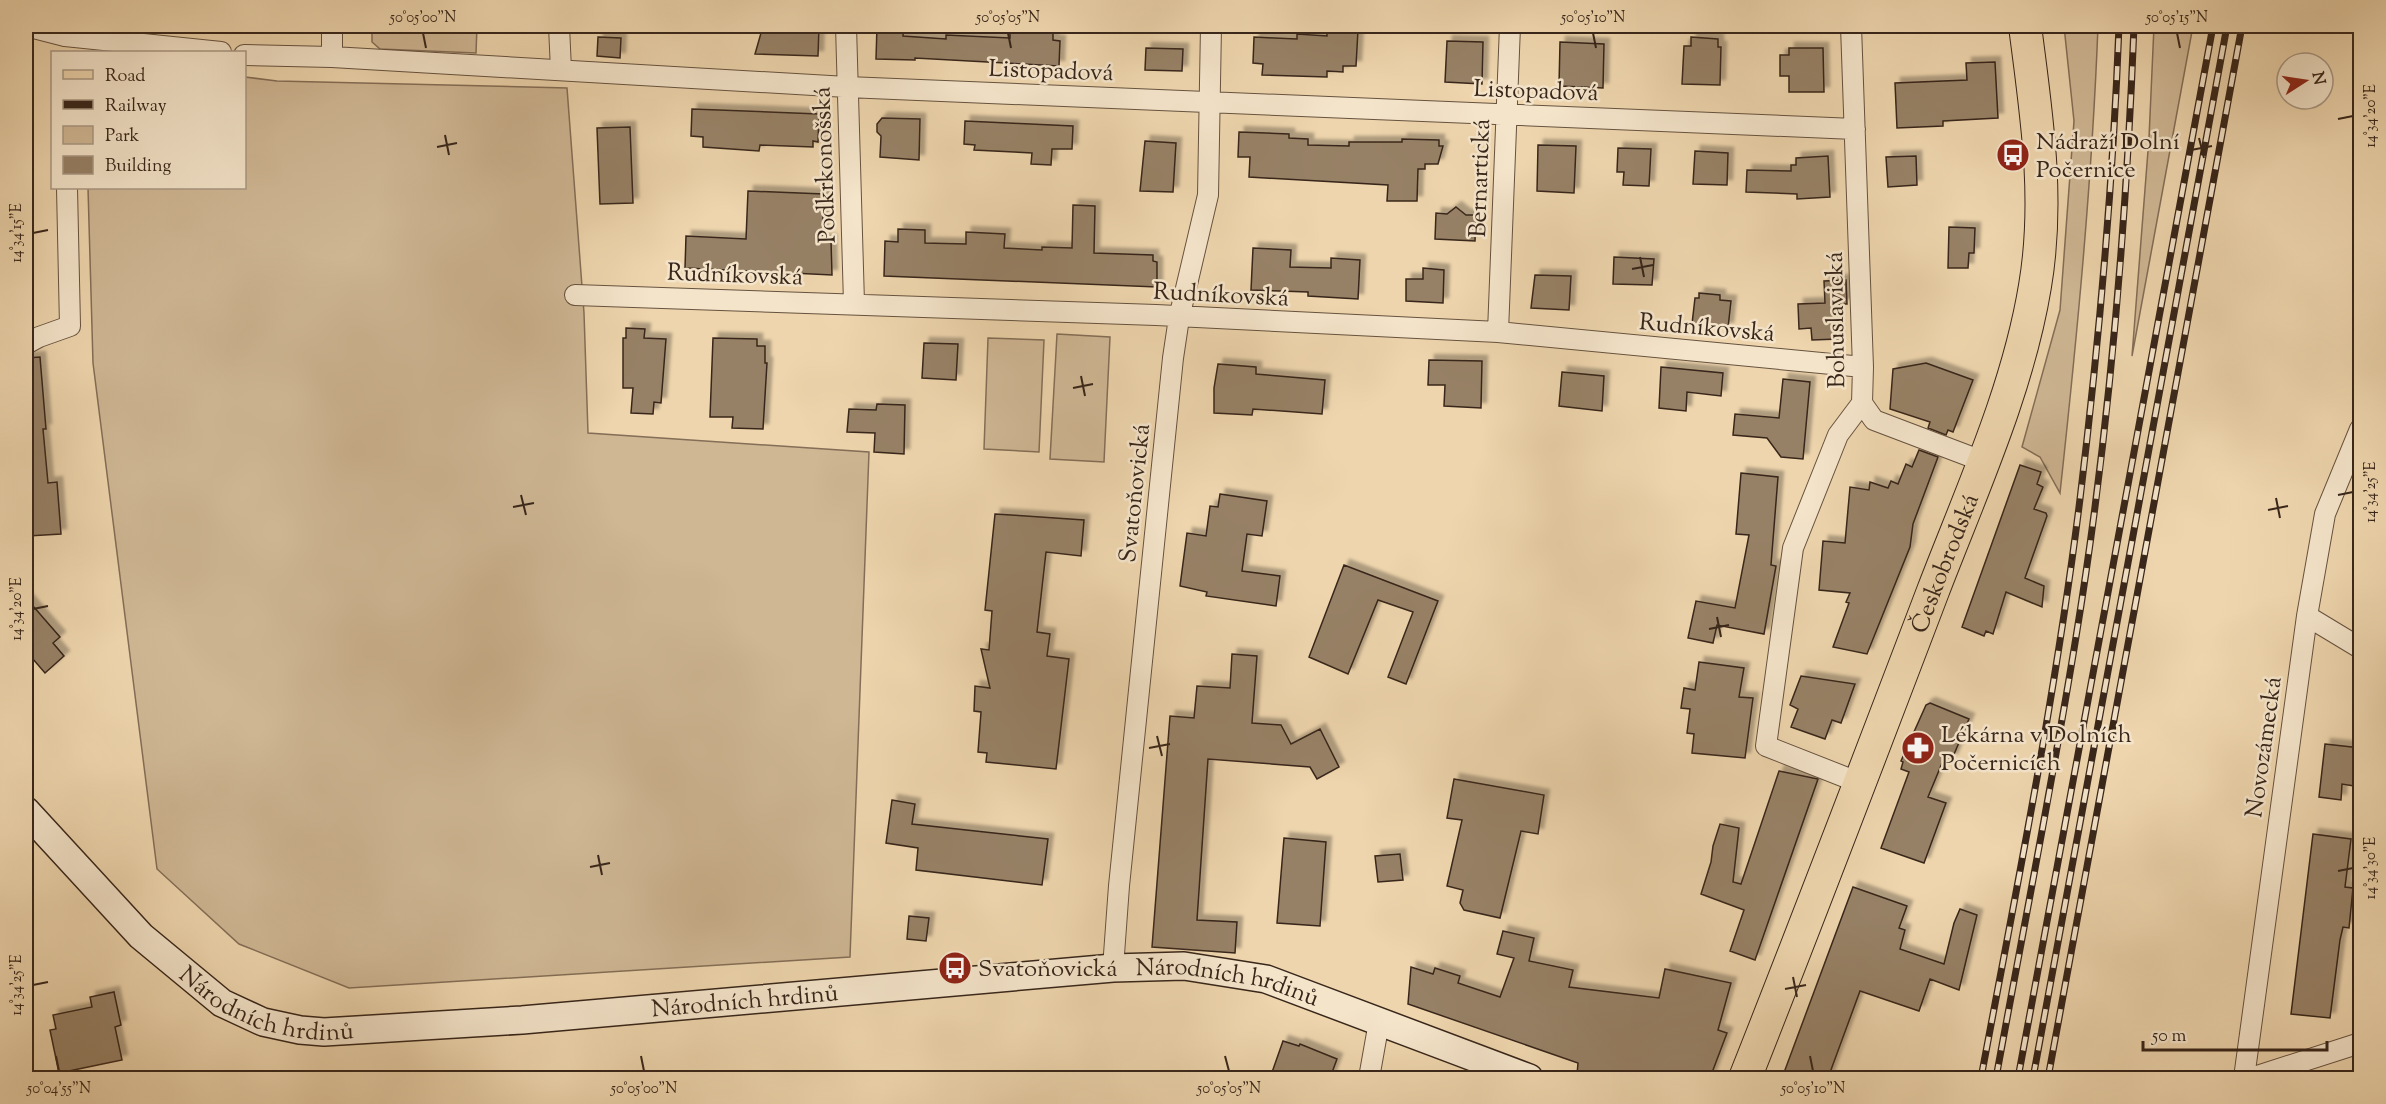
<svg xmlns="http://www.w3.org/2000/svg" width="2386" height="1104" viewBox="0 0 2386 1104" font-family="'Sorts Mill Goudy',serif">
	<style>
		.green { fill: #cfb794; stroke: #846e57; stroke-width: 1.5 }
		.building { fill: #978166; stroke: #38261a; stroke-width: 1.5; filter: url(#shadow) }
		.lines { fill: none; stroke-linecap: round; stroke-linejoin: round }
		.street-casing { stroke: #66523f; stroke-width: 22 }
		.secondary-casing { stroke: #38261a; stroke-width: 30 }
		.primary-casing { stroke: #38261a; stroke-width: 34 }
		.street { stroke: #f4e4ca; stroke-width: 20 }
		.secondary { stroke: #f4e4ca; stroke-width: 27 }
		.primary { stroke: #eed5ad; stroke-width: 32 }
		.rail-casing { stroke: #38261a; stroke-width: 7 }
		.rail { stroke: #f4e4ca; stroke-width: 4.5; stroke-dasharray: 14; stroke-linecap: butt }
		.ticks { fill: none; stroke: #38261a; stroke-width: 2 }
		.labels { text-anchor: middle; stroke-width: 5; stroke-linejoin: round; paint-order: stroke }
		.street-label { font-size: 24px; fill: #38261a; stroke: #f4e4ca }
		.poi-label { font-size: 24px; fill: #38261a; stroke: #f4e4ca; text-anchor: start }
		.neatline { fill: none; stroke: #38261a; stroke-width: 2 }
		.ticks-label { font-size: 15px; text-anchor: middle; fill: #38261a }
	</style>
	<defs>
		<filter id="shadow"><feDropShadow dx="5.5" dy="-5.5" stdDeviation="1.5" flood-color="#0004"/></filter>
	</defs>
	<rect width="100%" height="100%" fill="#eed5ad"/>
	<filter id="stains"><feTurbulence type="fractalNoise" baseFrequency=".00333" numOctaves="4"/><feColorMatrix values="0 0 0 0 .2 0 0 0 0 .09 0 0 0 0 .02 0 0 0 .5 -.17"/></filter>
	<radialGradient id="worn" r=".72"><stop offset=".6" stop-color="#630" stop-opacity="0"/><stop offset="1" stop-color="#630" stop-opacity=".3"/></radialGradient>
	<path class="green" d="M372 26H477L476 53 380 49 372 42Z
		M2064 26H2098C2092 182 2077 337 2060 493L2040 457 2022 447 2060 310 2074 121Z
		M2154 26H2193L2132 356 2149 138Z
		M245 77 277 81 567 88 584 313 588 433 869 452 850 957 349 988 239 944 157 869 93 363 88 188H244Z
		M1057 334 1110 337 1104 462 1050 459Z
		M988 338 1044 340 1039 452 984 449Z"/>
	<path class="building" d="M763 26H819L818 56 755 54Z
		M877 26H904L903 36 946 39V35L1010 38V26L1050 27V30H1053V40L1060 41 1059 66 915 58V60L876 59Z
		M1327 28 1358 30 1356 66H1343V72L1327 71V77L1262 75 1263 64 1253 63 1254 37 1297 39V34L1327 36Z
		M598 37 621 38 620 58 597 56Z
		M1691 37 1718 39V47H1721L1720 85 1682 84 1684 46H1691Z
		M1447 41 1483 42 1482 84 1445 82Z
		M1560 42 1604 44 1603 88 1559 86Z
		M1146 48 1183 49 1182 71 1145 70Z
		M1789 48H1823L1824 92H1789V76H1780V55H1789Z
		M1995 62 1998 118 1943 121V126L1897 128 1895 83 1967 80 1966 63Z
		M692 109 819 114 818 142 813 141V147L760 145 759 151 703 147V137L691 136Z
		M882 118 920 119 919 160 880 157 881 136 877 132V124Z
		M965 121 1073 126 1072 149H1052L1051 165 1031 164 1032 153 974 150 975 145 964 144Z
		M630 127 633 203 600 204 597 128Z
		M1239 132 1289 134V138L1308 139V145L1349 146V142H1402V139L1439 140V146H1443L1438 164H1425V169H1418L1417 201H1387L1388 185 1249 177 1250 157H1238Z
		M1145 141 1176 143 1173 192 1140 191Z
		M1538 145 1576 146 1574 193 1537 191Z
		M1618 148 1651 149 1649 186 1623 185 1624 172H1617Z
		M1695 151 1728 153 1727 185 1693 184Z
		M1828 156 1830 197 1797 199V194L1746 192 1747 170 1791 171V165H1796V158Z
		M1916 156 1917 185 1888 187 1886 157Z
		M748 191 824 194 822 240H831L832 275 685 268 686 236 746 239Z
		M1073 205 1095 206 1094 253 1153 255V261L1157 262V287L884 276 885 241 898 242V229L925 230V243L966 244V232L1005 234 1004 248 1042 250V247L1072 248Z
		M1456 207 1466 215H1476L1475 241 1435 239 1436 213 1447 214Z
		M1949 227 1975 228 1974 253H1969L1968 268H1948Z
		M1253 248 1291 250 1290 267 1331 268V258L1360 260 1358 299 1308 296V292L1251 290Z
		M1614 257 1654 259 1652 285 1613 284Z
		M1423 268 1444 270 1443 303 1406 301V279H1423Z
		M1535 275 1571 276 1569 310 1531 308Z
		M1846 280 1847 304H1836L1838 339 1812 340 1811 328 1799 329 1798 304 1825 303 1824 281Z
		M1699 293 1720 295V300L1731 301 1728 328 1692 324 1695 298H1699Z
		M626 328 645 329 644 338 666 339 661 403 654 402 653 414 631 413 633 388H623V338H626Z
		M713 338 757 339V346H765V363H767L763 429 732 428 733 417H710Z
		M924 343 958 344 956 380 922 378Z
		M40 357 46 429H43L48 483 57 482 61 534 28 536 26 498V358Z
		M1429 360 1482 361 1481 408 1444 406 1445 385H1428Z
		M1926 363 1973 380 1953 432 1948 430 1946 435 1928 428 1930 422 1890 409 1893 369Z
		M1218 364 1256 367V374L1325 380 1322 414 1253 409 1252 415 1214 413V388Z
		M1661 367 1723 373 1721 396 1687 392 1686 411 1659 408Z
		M1562 372 1604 376 1602 411 1559 406Z
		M1783 379 1810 382 1803 459 1781 457 1767 438 1733 435 1735 414 1779 418Z
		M877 404 905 405 904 454 874 452 875 433 847 432 849 409 876 410Z
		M1919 450 1938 457 1913 524 1910 547 1867 654 1833 647 1849 603 1846 602 1850 593 1819 590 1823 541 1845 543 1850 487 1869 490 1870 482 1888 488 1891 481 1898 484 1906 464 1912 467Z
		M2020 465 2041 472 2037 484 2043 487 2034 509 2046 513 2047 516 2025 578 2044 586 2042 607 2006 592 1993 634 1986 631 1984 636 1962 627Z
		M1741 473 1778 477 1771 565 1776 566 1764 634 1717 625 1713 643 1688 638 1696 601 1735 608 1749 535 1736 534Z
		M1220 494 1267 501 1262 536 1247 534 1242 571 1280 576 1276 606 1206 596 1207 592 1180 586 1187 533 1206 536 1210 506 1218 507Z
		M995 514 1084 520 1081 556 1046 552 1037 632 1050 634 1047 656 1069 659 1056 769 986 762 987 753 978 752 981 712 974 711 975 686 990 688 981 649 989 650 992 611 985 610Z
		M1344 565 1438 601 1406 684 1388 677 1413 612 1378 600 1348 674 1309 657Z
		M26 598 60 637 53 643 64 656 45 673 26 651Z
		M1232 654 1257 656 1252 723 1281 725 1291 744 1320 729 1339 767 1317 779 1310 767 1208 759 1197 920 1237 922 1235 953 1152 947 1170 716 1194 718 1197 686 1230 688Z
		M1699 662 1744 668 1739 697 1753 698 1745 758 1692 753 1694 734 1687 733 1690 709 1681 708 1684 688 1695 690Z
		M1801 676 1855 684 1841 723 1832 720 1825 739 1791 727 1798 709 1790 705Z
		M1930 703 1969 719 1952 759 1945 756 1928 797 1946 803 1924 863 1881 848 1909 772 1901 769 1903 762 1901 761 1926 705Z
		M2325 744 2361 748V787L2342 784 2341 800 2319 797Z
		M1779 771 1818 779 1755 960 1730 951 1744 910 1701 894 1711 862 1713 846 1720 824 1739 828 1733 882 1741 884Z
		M1454 779 1544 795 1538 834 1521 831 1500 918 1464 910 1460 903 1463 890 1447 886 1462 820 1447 818Z
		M892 800 915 804 912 824 1048 839 1042 885 916 870 918 848 886 843Z
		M2313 834 2351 839 2345 887 2353 888 2349 928 2343 927 2340 940 2330 1018 2291 1014Z
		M1284 838 1326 842 1320 926 1277 923Z
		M1400 854 1403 880 1378 882 1375 856Z
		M1853 887 1907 906 1899 928 1905 930 1900 949 1944 964 1954 923 1960 909 1977 915 1959 990 1930 979 1919 1011 1860 991 1828 1078H1782Z
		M909 916 929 918 926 941 907 939Z
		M1503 931 1534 938 1529 961 1573 970 1569 987 1659 998 1665 969 1731 983 1718 1030 1727 1033 1710 1078H1589L1577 1075 1578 1063 1408 1004 1411 967 1433 974 1435 968 1460 976 1458 983 1500 997 1514 958 1497 954Z
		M114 992 121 1025 115 1027 122 1060 59 1073 50 1030 56 1029 53 1015 92 1007 90 997Z
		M1283 1041 1299 1046 1300 1044 1337 1059 1330 1078H1270Z"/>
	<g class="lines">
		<defs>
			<path id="street" d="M26 26 65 36 221 52
				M332 26V57
				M559 26 561 70
				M846 26 854 303
				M1851 26 1863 367 1862 403 1838 435 1793 548 1766 746 1860 783
				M244 55 332 57 847 87 1855 129
				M575 295 1156 315 1498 332 1863 367
				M1498 332 1510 26
				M26 344 39 337 70 326 67 188
				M1862 403 1874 420 1982 461
				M2307 616 2360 648
				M1113 968 1119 886 1173 358 1179 318 1208 195 1211 26
				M1369 1078 1379 1022
				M2244 1078 2307 616 2325 514 2360 429
				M2251 1078 2360 1043"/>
			<g id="secondary">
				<path id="s1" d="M26 811 141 936 222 1003 263 1022 300 1030 324 1032 522 1020 1113 968 1184 966 1266 979 1529 1078"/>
			</g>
			<g id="primary">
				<path id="s2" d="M1745 1078C1809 917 1871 754 1933 591 1971 492 2018 390 2035 286 2050 198 2036 112 2025 26"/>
			</g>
		</defs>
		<use href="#street" class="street-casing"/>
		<use href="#secondary" class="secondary-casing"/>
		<use href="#primary" class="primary-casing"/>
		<use href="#street" class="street"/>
		<use href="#secondary" class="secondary"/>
		<use href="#primary" class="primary"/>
		<defs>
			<path id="rail" d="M1981 1078C2017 886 2056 693 2080 499 2099 342 2113 184 2119 26
				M1996 1078C2023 931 2052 785 2076 637 2109 435 2126 230 2134 26
				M2018 1078 2213 26
				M2033 1078 2227 26
				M2048 1078 2242 26"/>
		</defs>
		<use href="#rail" class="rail-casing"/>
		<use href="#rail" class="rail"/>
	</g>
	<path class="ticks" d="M423 33 426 48M1008 33 1011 48M1593 33 1596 48M2177 33 2180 48M2338 119 2353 116M445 135 449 155M2199 138 2204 158M437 147 457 143M2191 150 2212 146M33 233 48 230M1640 257 1644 277M1632 269 1653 265M1081 376 1085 396M1073 388 1093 384M521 495 526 515M2338 495 2353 492M2276 498 2280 518M513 507 534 503M2268 510 2288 506M33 609 48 606M1717 617 1721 637M1709 629 1729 625M1157 736 1162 756M1149 748 1170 744M598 855 602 875M590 867 610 863M2338 871 2353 868M1793 977 1797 997M33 985 48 982M1785 989 1806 985M56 1056 59 1071M641 1056 644 1071M1225 1056 1229 1071M1810 1056 1813 1071"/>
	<defs>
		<symbol id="bus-disc" viewBox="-11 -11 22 22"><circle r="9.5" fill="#8f2418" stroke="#f4e4ca"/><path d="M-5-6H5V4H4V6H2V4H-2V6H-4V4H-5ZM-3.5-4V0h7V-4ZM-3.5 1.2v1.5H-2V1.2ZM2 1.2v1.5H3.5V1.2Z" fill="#fff"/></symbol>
		<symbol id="pharmacy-disc" viewBox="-11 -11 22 22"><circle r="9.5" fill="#8f2418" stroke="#f4e4ca"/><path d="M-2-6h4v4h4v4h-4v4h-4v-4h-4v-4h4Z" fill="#fff"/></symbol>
	</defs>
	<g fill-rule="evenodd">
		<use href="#bus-disc" x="1994" y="136" width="38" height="38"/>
		<use href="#pharmacy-disc" x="1899" y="729" width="38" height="38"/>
		<use href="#bus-disc" x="936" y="949" width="38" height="38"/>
	</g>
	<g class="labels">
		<g class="street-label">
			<text transform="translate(1051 70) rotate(2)" y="8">Listopadová</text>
			<text transform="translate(1536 90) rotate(2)" y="8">Listopadová</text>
			<text transform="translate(824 165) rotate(-92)" y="8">Podkrkonošská</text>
			<text transform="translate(1479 178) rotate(-88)" y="8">Bernartická</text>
			<text transform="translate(735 274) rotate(2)" y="8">Rudníkovská</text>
			<text transform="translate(1221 294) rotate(3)" y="8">Rudníkovská</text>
			<text transform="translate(1835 320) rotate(-91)" y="8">Bohuslavická</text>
			<text transform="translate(1707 327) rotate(5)" y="8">Rudníkovská</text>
			<text transform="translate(1134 493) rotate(-84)" y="8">Svatoňovická</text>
			<text dy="8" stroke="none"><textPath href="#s2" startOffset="552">Českobrodská</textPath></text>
			<text transform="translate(2263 747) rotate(-82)" y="8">Novozámecká</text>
			<text dy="8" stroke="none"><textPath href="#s1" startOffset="1290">Národních hrdinů</textPath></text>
			<text dy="8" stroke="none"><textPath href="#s1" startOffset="318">Národních hrdinů</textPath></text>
			<text dy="8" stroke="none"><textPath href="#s1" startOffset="804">Národních hrdinů</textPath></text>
		</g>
		<g class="poi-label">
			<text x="2036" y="149">Nádraží Dolní<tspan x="2036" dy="28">Počernice</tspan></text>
			<text x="1941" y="742">Lékárna v Dolních<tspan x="1941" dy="28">Počernicích</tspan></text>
			<text x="978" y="976">Svatoňovická</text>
		</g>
	</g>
	<rect width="2386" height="1104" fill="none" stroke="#eed5ad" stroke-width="66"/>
	<rect x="51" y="51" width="195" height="138" fill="#f4e4ca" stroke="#a99884" stroke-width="1.5"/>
	<rect x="63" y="70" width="30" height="9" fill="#eed5ad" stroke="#a99884" stroke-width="1.5"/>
	<text x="105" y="81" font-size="18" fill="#38261a">Road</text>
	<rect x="63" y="100" width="30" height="9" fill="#38261a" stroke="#a99884" stroke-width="1.5"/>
	<text x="105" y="111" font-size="18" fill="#38261a">Railway</text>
	<rect x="63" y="126" width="30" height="18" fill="#cfb794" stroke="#a99884" stroke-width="1.5"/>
	<text x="105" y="141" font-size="18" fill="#38261a">Park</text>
	<rect x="63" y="156" width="30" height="18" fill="#978166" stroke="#a99884" stroke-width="1.5"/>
	<text x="105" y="171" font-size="18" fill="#38261a">Building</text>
	<g transform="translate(2305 81) rotate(78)"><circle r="28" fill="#f4e4ca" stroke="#a99884" stroke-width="1.5"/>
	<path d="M0-4.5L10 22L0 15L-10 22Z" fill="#8f2418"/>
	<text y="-9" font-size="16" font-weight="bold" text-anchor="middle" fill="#38261a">N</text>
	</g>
	<path d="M2143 1041v9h184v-9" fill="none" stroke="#38261a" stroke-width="3"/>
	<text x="2152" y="1041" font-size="18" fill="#38261a" stroke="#f4e4ca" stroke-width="4.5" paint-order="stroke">50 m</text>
	<rect x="33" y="33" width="2320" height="1038" class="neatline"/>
	<g class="ticks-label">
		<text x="423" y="22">50°05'00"N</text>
		<text x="1008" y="22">50°05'05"N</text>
		<text x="1593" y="22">50°05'10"N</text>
		<text x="2177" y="22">50°05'15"N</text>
		<text transform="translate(2370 116) rotate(-90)" y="5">14°34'20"E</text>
		<text transform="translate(16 233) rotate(-90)" y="5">14°34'15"E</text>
		<text transform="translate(2370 492) rotate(-90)" y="5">14°34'25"E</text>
		<text transform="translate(16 609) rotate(-90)" y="5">14°34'20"E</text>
		<text transform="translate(2370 868) rotate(-90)" y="5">14°34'30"E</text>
		<text transform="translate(16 985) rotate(-90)" y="5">14°34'25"E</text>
		<text x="59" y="1093">50°04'55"N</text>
		<text x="644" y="1093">50°05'00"N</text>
		<text x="1229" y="1093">50°05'05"N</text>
		<text x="1813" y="1093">50°05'10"N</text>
	</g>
	<rect width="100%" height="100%" filter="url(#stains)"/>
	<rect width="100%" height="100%" fill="url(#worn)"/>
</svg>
